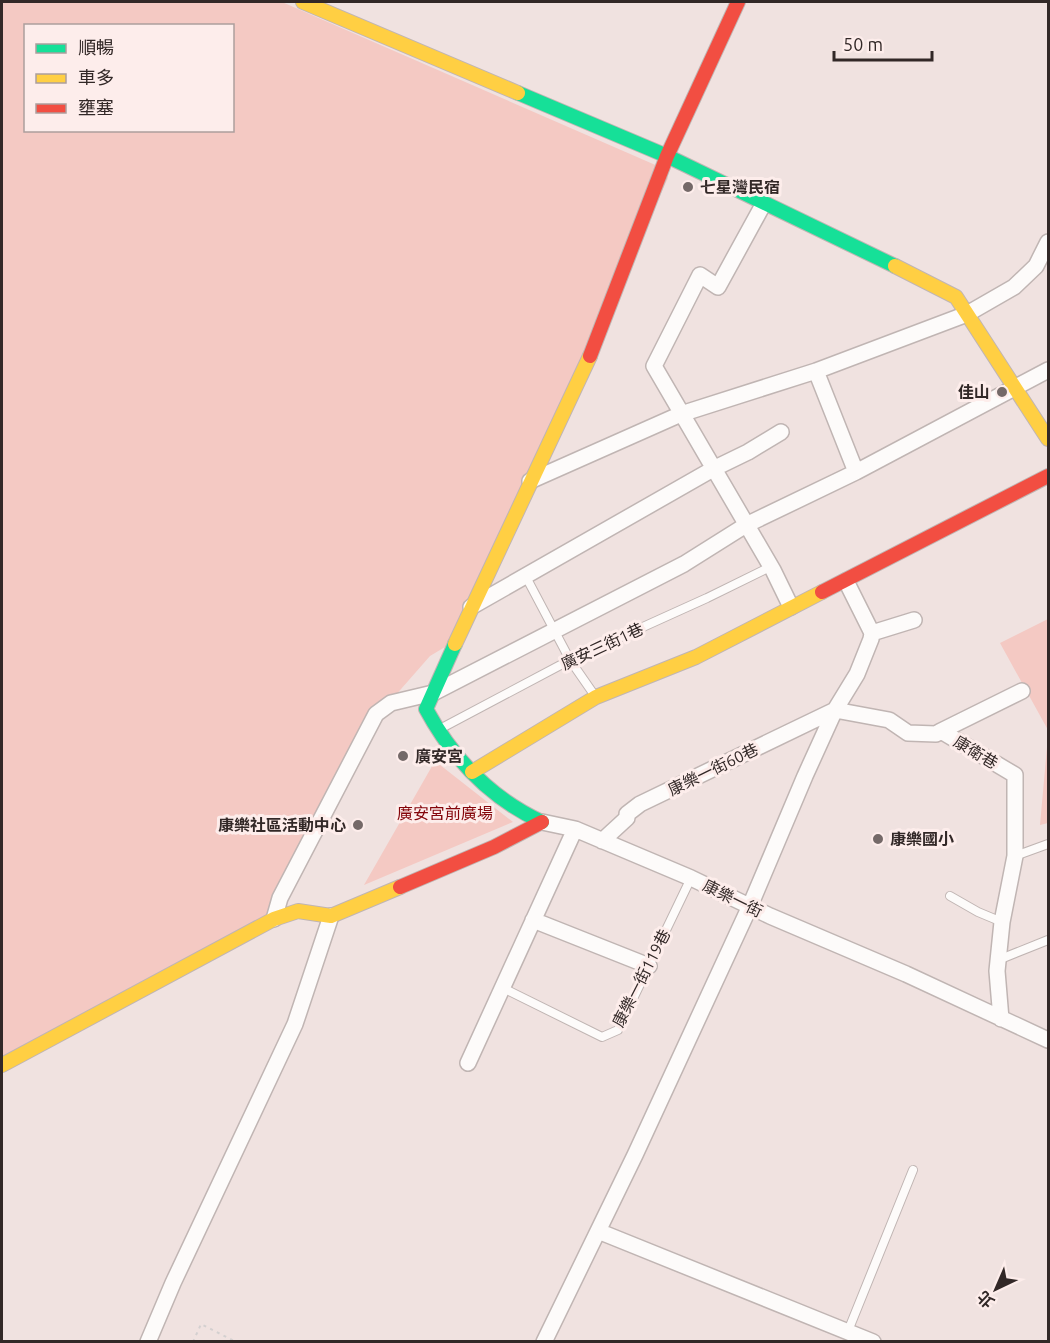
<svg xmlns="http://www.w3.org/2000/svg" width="1050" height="1343" viewBox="0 0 1050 1343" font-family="Ubuntu,'Noto Sans TC',sans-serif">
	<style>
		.green { fill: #f4c9c3; fill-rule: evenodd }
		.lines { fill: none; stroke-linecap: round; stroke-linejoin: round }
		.lane-casing { stroke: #c0b5b3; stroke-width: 10 }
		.street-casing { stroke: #c0b5b3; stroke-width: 18 }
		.fast-casing { stroke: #c0b5b3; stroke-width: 16 }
		.slow-casing { stroke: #c0b5b3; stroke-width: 16 }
		.jam-casing { stroke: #c0b5b3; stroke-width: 16 }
		.path { stroke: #d4d0d0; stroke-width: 2; stroke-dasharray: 3 4.5; stroke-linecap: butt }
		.lane { stroke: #fdfbfa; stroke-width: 8 }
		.street { stroke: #fdfbfa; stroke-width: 15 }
		.fast { stroke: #16e098; stroke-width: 14 }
		.slow { stroke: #ffcf43; stroke-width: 14 }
		.jam { stroke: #f24e42; stroke-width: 14 }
		.poi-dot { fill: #746968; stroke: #fdedeb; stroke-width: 2 }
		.labels { text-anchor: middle; stroke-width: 6; stroke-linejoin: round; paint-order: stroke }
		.poi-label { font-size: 16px; font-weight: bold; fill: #322827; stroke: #fdedeb; text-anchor: start }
		.street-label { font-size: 16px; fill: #322827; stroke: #fdedeb }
		.park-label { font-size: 16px; fill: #84050a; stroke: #fdedeb }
	</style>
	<rect width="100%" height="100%" fill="#f0e2e0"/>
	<path class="green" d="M2 2H282L660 167 668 178 455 641 430 656 380 713 277 915 2 1071ZM26 26H232V130H26Z
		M1048 619V730L1000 643Z
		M1048 736V823L1040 825Z
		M435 761 513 822 364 885Z"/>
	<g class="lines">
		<defs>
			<path id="lane" d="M525 575 570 660 595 696
				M438 730 570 660 707 598 770 567
				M1015 856 1048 844
				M950 896 978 912 1002 922
				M998 960 1048 940
				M503 988 602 1037 618 1030 691 878
				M848 1331 913 1170"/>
			<path id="street" d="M764 203 718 287 700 275 654 366 773 570 791 607
				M816 371 856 472
				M530 481 681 414 816 371 967 314 1014 287 1036 266 1048 242
				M471 607 713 469 748 452 781 432
				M872 633 914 620
				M835 710 889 720 908 733 936 734 941 731 1015 775V856L1002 922 997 971 1001 1019
				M941 731 1022 691
				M542 822 575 829 691 878 770 916 906 974 1048 1040
				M602 841 627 818V814L640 804 835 710
				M274 919 280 898 376 714 391 703 433 693 684 564 746 525 856 472 1048 370
				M533 920 649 966
				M468 1063 575 829
				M598 1231 873 1342
				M148 1342 173 1283 295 1024 331 916
				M544 1342 635 1155 750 906 805 776 835 710 857 674 871 639 872 633 846 581"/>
			<path id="fast" d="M518 93 667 156 895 266
				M455 644 426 709C453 759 490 798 542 822"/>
			<path id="slow" d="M303 2 518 93
				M895 266 956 297 1048 439
				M455 644 590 356
				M472 772 596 697 696 657 822 592
				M2 1065 274 919 298 911 331 916 400 887"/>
			<path id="jam" d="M590 356 667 156 738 2
				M822 592 1048 476
				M400 887 494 847 542 822"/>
		</defs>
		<use href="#lane" class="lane-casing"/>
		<use href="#street" class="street-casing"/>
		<use href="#fast" class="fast-casing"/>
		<use href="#slow" class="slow-casing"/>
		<use href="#jam" class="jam-casing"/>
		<path class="path" d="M193 1342 201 1324 236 1342"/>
		<use href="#lane" class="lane"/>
		<use href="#street" class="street"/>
		<use href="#fast" class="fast"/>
		<use href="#slow" class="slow"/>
		<use href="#jam" class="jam"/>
	</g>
	<g class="poi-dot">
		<circle cx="688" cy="187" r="6"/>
		<circle cx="1002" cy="392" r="6"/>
		<circle cx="403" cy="756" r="6"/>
		<circle cx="358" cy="825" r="6"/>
		<circle cx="878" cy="839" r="6"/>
	</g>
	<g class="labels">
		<g class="poi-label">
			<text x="700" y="193">七星灣民宿</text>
			<text x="990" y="398" text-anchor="end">佳山</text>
			<text x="415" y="762">廣安宮</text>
			<text x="346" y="831" text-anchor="end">康樂社區活動中心</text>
			<text x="890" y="845">康樂國小</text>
		</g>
		<g class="street-label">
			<text transform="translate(602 646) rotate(-25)" y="6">廣安三街1巷</text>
			<text transform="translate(976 752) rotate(31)" y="6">康衛巷</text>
			<text transform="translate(713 769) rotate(-26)" y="6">康樂一街60巷</text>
			<text transform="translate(733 898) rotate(26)" y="6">康樂一街</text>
			<text transform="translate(641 978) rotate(-63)" y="6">康樂一街119巷</text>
		</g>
		<g class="park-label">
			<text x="445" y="819">廣安宮前廣場</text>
		</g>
	</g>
	<rect width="1050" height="1343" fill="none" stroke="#322827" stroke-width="6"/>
	<rect x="24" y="24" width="210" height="108" fill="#fdedeb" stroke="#ac9e9d" stroke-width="1.5"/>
	<rect x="36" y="44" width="30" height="9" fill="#16e098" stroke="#ac9e9d" stroke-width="1.5"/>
	<text x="78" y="54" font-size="18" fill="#322827">順暢</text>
	<rect x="36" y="74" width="30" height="9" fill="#ffcf43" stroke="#ac9e9d" stroke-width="1.5"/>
	<text x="78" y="84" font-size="18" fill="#322827">車多</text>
	<rect x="36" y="104" width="30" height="9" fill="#f24e42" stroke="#ac9e9d" stroke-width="1.5"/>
	<text x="78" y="114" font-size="18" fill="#322827">壅塞</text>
	<g transform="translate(996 1289) rotate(224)" stroke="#fdedeb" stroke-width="4.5" paint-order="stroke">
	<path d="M0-4.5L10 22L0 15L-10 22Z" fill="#322827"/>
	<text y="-9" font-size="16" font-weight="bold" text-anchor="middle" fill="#322827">北</text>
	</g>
	<path d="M834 51v9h98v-9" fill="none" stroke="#322827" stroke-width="3"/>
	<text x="843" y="51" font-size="18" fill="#322827" stroke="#fdedeb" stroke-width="4.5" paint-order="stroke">50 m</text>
</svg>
